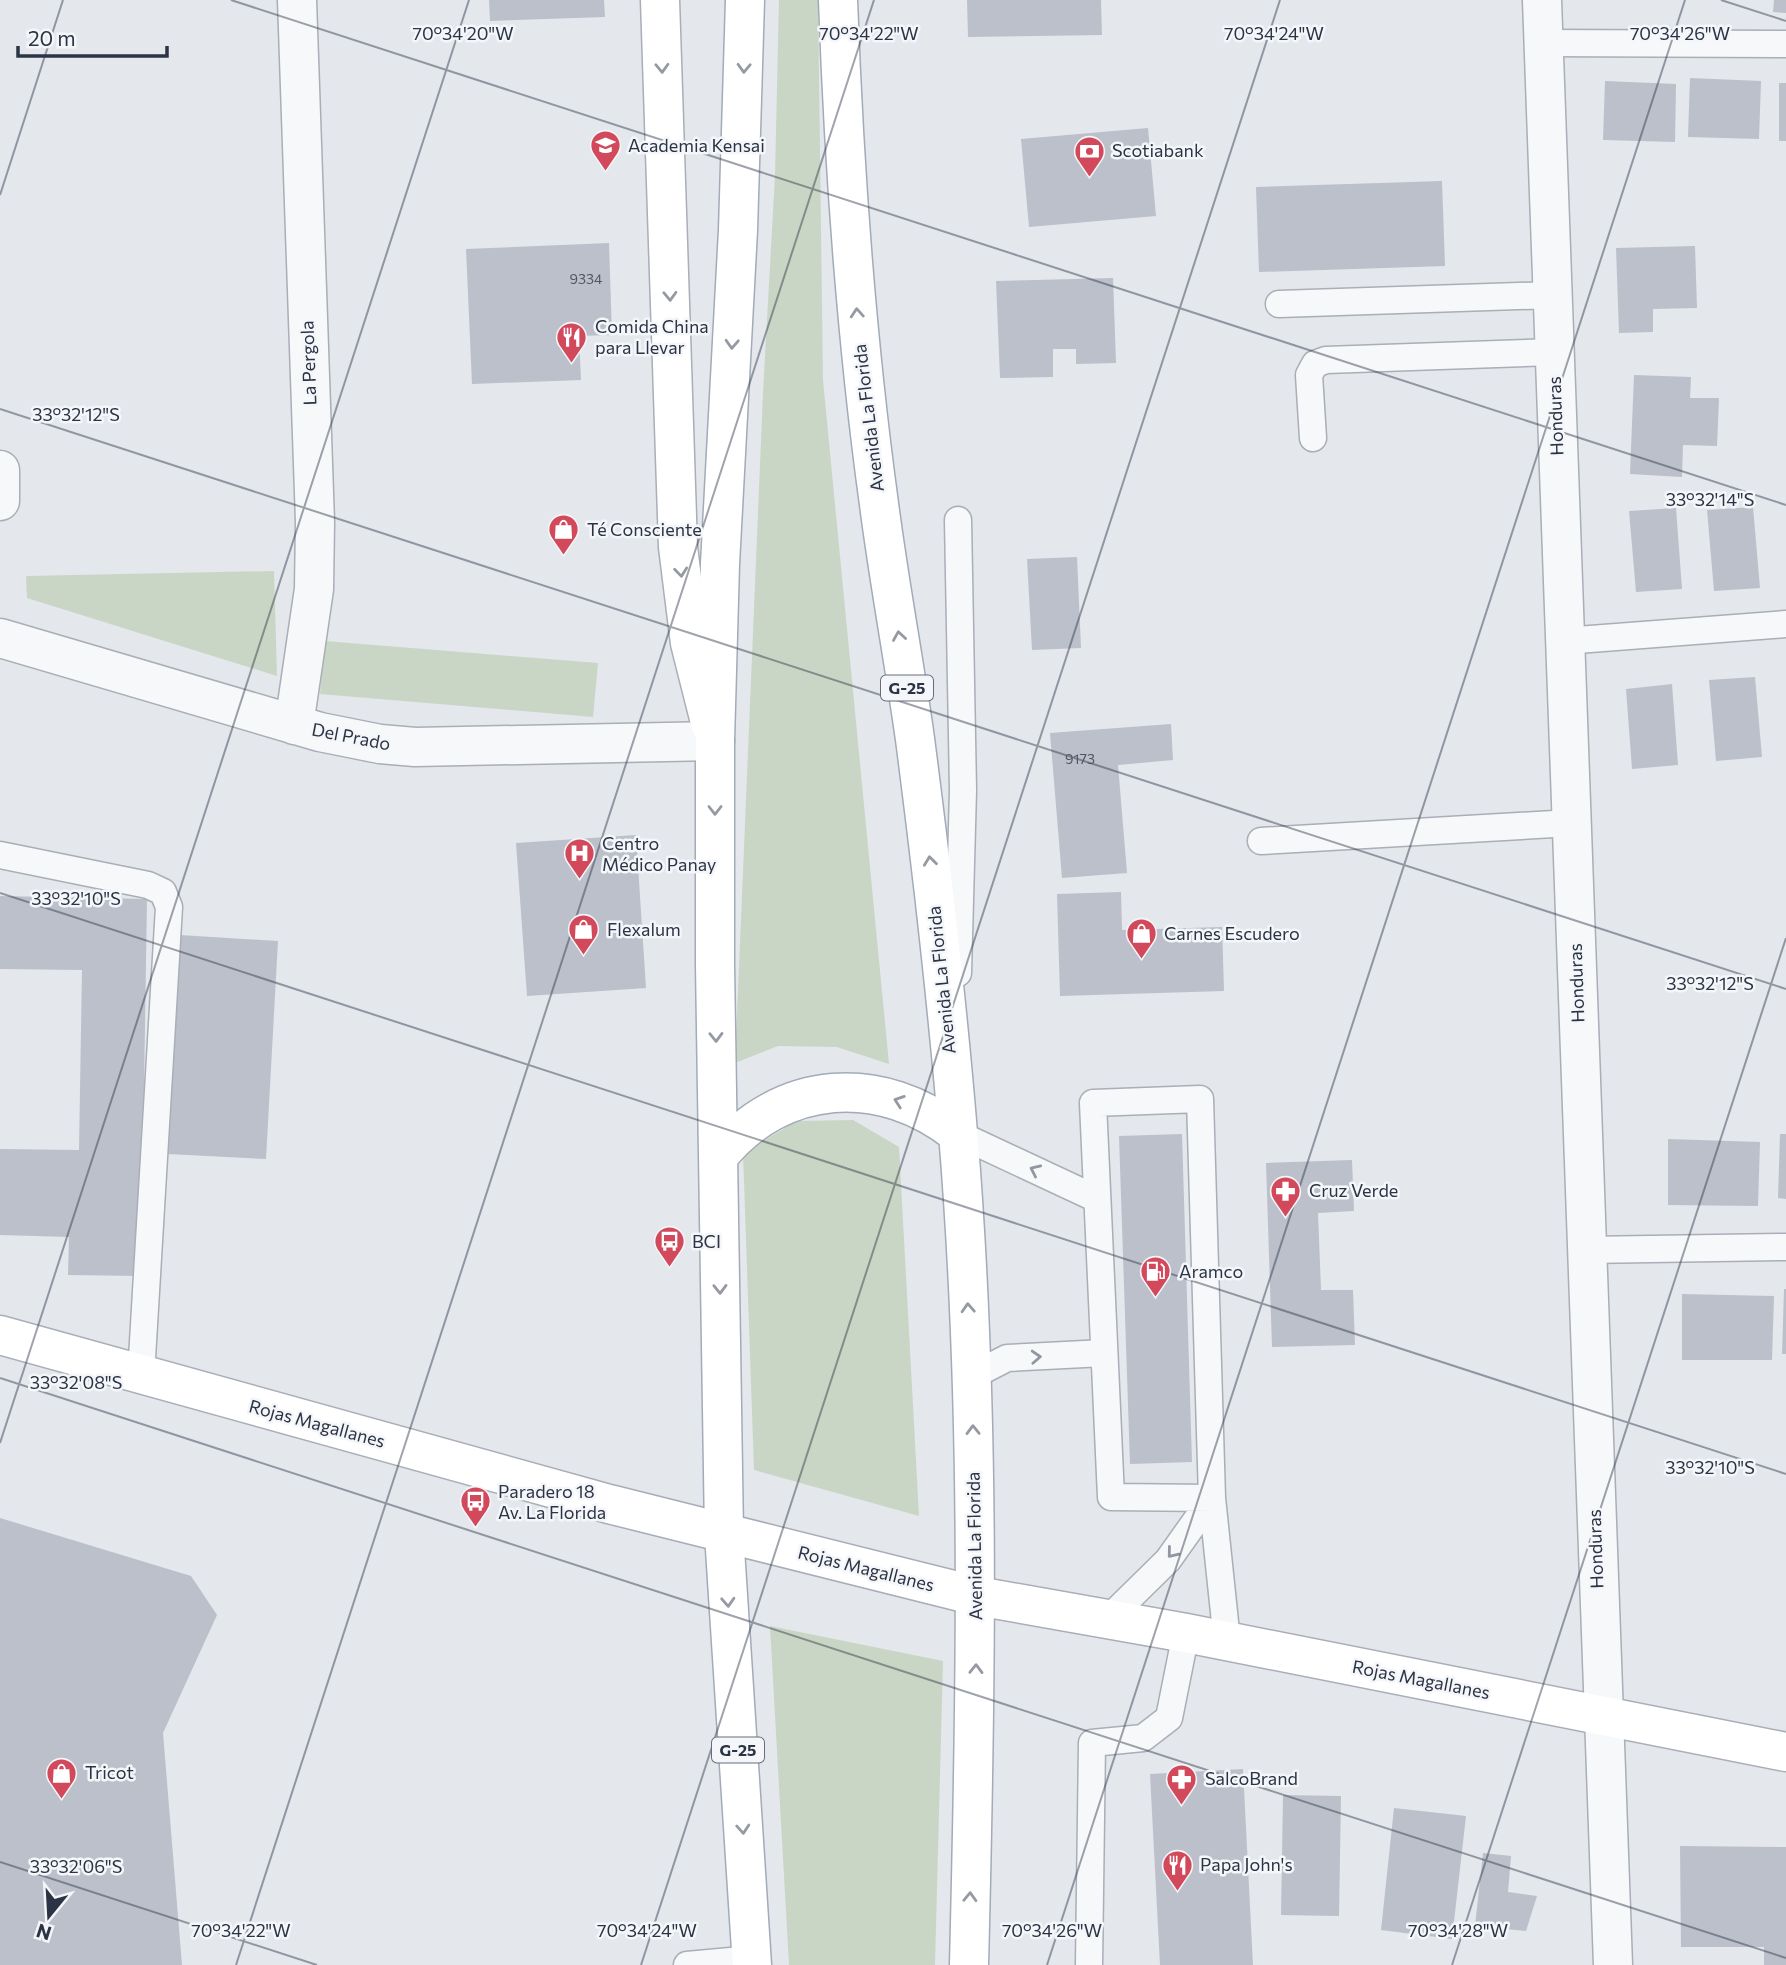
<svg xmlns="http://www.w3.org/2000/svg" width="1786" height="1965" viewBox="0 0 1786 1965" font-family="Commissioner,sans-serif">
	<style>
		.grass { fill: #c9d6c5 }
		.building { fill: #bbc0ca }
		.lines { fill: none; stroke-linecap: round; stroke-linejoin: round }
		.lane-casing { stroke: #a9aeb7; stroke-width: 29 }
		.street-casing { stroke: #a9aeb7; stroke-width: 41 }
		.secondary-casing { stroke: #a9aeb7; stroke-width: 41 }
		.primary-casing { stroke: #a3abb8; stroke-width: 41 }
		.lane { stroke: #f7f8fa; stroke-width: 26 }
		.street { stroke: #f7f8fa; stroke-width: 38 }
		.secondary { stroke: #fff; stroke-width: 38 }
		.primary { stroke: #fff; stroke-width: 38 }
		.oneway { stroke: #959aa2 }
		.oneway2 { stroke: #9196a0 }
		.ticks { fill: none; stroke: #2b3445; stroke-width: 2; stroke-opacity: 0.45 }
		.labels { text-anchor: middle; stroke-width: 5; stroke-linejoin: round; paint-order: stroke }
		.number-label { font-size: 14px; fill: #4f5766 }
		.shield { fill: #f4f6f9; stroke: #676e7b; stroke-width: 2 }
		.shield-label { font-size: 16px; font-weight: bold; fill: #2b3445 }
		.poi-label { font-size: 18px; fill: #2b3445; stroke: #f4f6f9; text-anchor: start }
		.street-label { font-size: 18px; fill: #2b3445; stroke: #f4f6f9 }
		.ticks-label { font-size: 18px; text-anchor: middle; fill: #2b3445; stroke: #f4f6f9; stroke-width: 5; stroke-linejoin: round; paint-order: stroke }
	</style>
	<rect width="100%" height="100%" fill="#e4e7ec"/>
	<path class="grass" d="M779 0H818L823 380 889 1064 837 1047 778 1046 735 1063 763 393 775 175Z
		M274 571 277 676 27 598 26 576Z
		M325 641 598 663 593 717 320 694Z
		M853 1120 899 1147 919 1516 754 1470 743 1153 797 1121Z
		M770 1626 943 1661 935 1965H789Z"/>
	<path class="building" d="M489 0H604L605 17 490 21Z
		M967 0H1101L1102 35 968 37Z
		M1774 0H1786V13L1773 12Z
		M1690 78 1761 81 1759 139 1688 137Z
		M1605 81 1676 84 1675 142 1603 140Z
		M1779 83H1786V141H1779Z
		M1148 128 1156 216 1029 227 1021 139Z
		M1442 181 1445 266 1259 272 1256 187Z
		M609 243 612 335 579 336 581 380 472 384 466 249Z
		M1695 246 1697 308 1653 309V332L1619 333 1616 248Z
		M1113 278 1116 363 1076 364V349H1053V377L1000 378 996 281Z
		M1634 375 1691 377 1690 398H1719L1717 446 1683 445 1682 477 1630 474Z
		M1753 507 1760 588 1714 591 1707 510Z
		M1676 508 1682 589 1636 592 1629 511Z
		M1077 557 1081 648 1032 650 1027 559Z
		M1755 677 1762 757 1716 761 1709 680Z
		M1672 684 1678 765 1632 769 1626 689Z
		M1171 724 1173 760 1118 765 1127 873 1062 878 1050 733Z
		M636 835 646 988 527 996 516 843Z
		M1121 892 1122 930 1222 927 1224 991 1060 996 1057 894Z
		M0 896 147 899 141 1276 68 1275 69 1237 0 1235V1149L79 1150 82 970 0 969Z
		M180 935 278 941 266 1159 168 1154Z
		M1182 1134 1192 1462 1130 1464 1119 1136Z
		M1780 1134H1786V1199L1778 1198Z
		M1668 1139 1760 1142 1758 1206 1668 1205Z
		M1352 1160 1354 1211 1318 1213 1321 1290H1353L1355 1345 1272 1347 1266 1163Z
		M1784 1289H1786V1354H1782Z
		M1682 1294 1774 1296 1772 1360H1682Z
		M0 1518 191 1576 217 1615 163 1733 182 1965H0Z
		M1243 1769 1253 1965H1160L1150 1774Z
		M1283 1795 1341 1796 1339 1916 1281 1915Z
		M1394 1808 1466 1816 1452 1939 1381 1930Z
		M1680 1846 1786 1847V1965H1764V1947H1681Z
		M1483 1853 1511 1856 1508 1892 1537 1896 1526 1931 1475 1926Z"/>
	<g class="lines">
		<defs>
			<path id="lane" d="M1544 43 1786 44
				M1279 304 1552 295
				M1313 438 1309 375 1315 364 1326 360 1554 352
				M958 520 963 790 958 973
				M1564 641 1786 624
				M1261 841 1571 823
				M0 855 148 885 163 892 169 907 141 1375
				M1200 1099 1212 1498 1111 1497 1093 1103Z
				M958 1120V1134L1097 1199
				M1586 1250 1786 1247
				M972 1376 1007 1358 1104 1353
				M1212 1498 1227 1641
				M1108 1619 1168 1560 1212 1498
				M687 1965 752 1959
				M1089 1965 1092 1743 1143 1738 1169 1718 1186 1633"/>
			<path id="street" d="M1542 0 1613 1965
				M0 470V501
				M0 638 320 732 380 744 415 747 715 741
				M294 725 314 589 315 522 297 0"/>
			<path id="secondary" d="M660 0 678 547 690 643 711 726
				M0 1335 609 1504 977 1596 1186 1633 1786 1752"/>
			<path id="primary" d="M745 0 738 230 720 564 715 741V965L724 1534 752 1965
				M838 0C844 168 856 337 879 504 889 582 904 660 915 739 932 870 947 1001 958 1133 981 1410 976 1687 969 1965
				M718 1157C781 1078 882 1073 958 1134"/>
		</defs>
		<use href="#lane" class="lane-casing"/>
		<use href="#street" class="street-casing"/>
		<use href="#secondary" class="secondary-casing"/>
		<use href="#primary" class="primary-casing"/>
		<use href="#lane" class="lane"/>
		<use href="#street" class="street"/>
		<use href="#secondary" class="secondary"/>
		<use href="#primary" class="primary"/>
	</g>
	<defs><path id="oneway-chevron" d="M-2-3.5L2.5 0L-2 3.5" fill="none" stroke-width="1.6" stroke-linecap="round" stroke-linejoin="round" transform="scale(1.75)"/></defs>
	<g class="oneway">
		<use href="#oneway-chevron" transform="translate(662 68) rotate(88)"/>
		<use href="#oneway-chevron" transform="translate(744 68) rotate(92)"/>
		<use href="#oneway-chevron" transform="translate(670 296) rotate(88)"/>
		<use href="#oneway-chevron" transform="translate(857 313) rotate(-94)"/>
		<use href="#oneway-chevron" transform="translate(732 344) rotate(93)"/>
		<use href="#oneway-chevron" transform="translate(681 572) rotate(84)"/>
		<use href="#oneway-chevron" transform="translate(899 636) rotate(-99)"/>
		<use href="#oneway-chevron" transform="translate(715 810) rotate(90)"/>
		<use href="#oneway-chevron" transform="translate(930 861) rotate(-97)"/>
		<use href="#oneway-chevron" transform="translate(716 1037) rotate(89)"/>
		<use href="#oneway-chevron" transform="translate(899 1101) rotate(-161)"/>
		<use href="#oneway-chevron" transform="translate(720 1289) rotate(89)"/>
		<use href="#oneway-chevron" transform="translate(968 1308) rotate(-93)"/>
		<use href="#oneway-chevron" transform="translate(973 1430) rotate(-91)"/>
		<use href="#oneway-chevron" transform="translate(728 1602) rotate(87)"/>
		<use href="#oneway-chevron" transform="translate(976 1669) rotate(-89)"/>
		<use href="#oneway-chevron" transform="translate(743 1829) rotate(86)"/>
		<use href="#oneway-chevron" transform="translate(970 1897) rotate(-88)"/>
	</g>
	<g class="oneway2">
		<use href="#oneway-chevron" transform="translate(1035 1170) rotate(-155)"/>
		<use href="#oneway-chevron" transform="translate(1036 1357) rotate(-3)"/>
		<use href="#oneway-chevron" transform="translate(1172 1553) rotate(129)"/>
	</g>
	<path class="ticks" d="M231 0 1786 505M1721 0 1786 21M0 195 63 0M0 409 1786 989M0 893 1786 1474M0 1378 1786 1958M0 1443 469 0M0 1862 317 1965M236 1965 874 0M641 1965 1280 0M1047 1965 1685 0M1452 1965 1786 938"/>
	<defs>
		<symbol id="school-pin" viewBox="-11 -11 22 30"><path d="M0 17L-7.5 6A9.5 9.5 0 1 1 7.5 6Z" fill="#d1495b" stroke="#f4f6f9"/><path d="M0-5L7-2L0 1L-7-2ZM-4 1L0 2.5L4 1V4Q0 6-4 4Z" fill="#fff"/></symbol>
		<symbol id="bank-pin" viewBox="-11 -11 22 30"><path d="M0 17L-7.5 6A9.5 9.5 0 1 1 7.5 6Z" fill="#d1495b" stroke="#f4f6f9"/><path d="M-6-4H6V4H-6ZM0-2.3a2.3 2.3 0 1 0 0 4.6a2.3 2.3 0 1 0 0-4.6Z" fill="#fff"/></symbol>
		<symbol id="restaurant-pin" viewBox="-11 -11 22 30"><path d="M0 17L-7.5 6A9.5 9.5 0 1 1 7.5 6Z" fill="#d1495b" stroke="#f4f6f9"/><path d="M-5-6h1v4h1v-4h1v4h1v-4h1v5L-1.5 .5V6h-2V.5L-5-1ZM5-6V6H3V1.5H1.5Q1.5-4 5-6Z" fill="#fff"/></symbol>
		<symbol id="shop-pin" viewBox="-11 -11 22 30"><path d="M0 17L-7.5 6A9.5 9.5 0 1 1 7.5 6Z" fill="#d1495b" stroke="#f4f6f9"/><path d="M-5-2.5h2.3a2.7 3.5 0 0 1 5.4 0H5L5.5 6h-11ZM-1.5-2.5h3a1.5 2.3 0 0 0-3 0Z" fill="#fff"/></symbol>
		<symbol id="hospital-pin" viewBox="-11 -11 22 30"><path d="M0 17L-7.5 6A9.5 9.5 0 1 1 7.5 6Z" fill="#d1495b" stroke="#f4f6f9"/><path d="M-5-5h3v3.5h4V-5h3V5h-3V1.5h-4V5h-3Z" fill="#fff"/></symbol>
		<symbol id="pharmacy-pin" viewBox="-11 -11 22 30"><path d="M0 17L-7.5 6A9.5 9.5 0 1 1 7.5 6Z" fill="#d1495b" stroke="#f4f6f9"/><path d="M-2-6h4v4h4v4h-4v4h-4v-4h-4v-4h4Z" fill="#fff"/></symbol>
		<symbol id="bus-pin" viewBox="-11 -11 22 30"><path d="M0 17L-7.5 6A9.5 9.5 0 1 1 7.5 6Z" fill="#d1495b" stroke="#f4f6f9"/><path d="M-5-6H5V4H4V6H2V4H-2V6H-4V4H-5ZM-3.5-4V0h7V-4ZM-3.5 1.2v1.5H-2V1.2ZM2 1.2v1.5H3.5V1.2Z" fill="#fff"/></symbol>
		<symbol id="fuel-pin" viewBox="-11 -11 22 30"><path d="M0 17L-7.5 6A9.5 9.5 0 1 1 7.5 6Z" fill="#d1495b" stroke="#f4f6f9"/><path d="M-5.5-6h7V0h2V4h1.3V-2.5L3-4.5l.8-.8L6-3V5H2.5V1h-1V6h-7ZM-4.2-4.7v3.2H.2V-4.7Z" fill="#fff"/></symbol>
	</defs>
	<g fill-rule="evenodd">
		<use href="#school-pin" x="588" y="128" width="35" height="47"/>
		<use href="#bank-pin" x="1072" y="134" width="35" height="47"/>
		<use href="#restaurant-pin" x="554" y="320" width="35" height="47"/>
		<use href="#shop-pin" x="546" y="512" width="35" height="47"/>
		<use href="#hospital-pin" x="562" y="836" width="35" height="47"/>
		<use href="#shop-pin" x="566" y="912" width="35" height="47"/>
		<use href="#shop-pin" x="1124" y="916" width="35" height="47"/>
		<use href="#pharmacy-pin" x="1268" y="1174" width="35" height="47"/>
		<use href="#bus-pin" x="652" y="1224" width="35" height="47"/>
		<use href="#fuel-pin" x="1138" y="1254" width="35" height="47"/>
		<use href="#bus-pin" x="458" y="1484" width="35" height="47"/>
		<use href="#shop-pin" x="44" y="1756" width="35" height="47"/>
		<use href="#pharmacy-pin" x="1164" y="1762" width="35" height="47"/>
		<use href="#restaurant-pin" x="1160" y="1848" width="35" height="47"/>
	</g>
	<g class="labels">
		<g class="number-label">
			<text x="586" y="284">9334</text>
			<text x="1080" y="764">9173</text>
		</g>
		<g class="shield">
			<rect x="881" y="675.5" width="52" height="25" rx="5"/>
			<rect x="712" y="1737.5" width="52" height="25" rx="5"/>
		</g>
		<g class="shield-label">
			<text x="907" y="694">G-25</text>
			<text x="738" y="1756">G-25</text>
		</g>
		<g class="poi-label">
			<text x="628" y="152">Academia Kensai</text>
			<text x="1112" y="157">Scotiabank</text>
			<text x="595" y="333">Comida China<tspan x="595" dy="21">para Llevar</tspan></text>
			<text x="587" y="536">Té Consciente</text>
			<text x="602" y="850">Centro<tspan x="602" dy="21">Médico Panay</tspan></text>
			<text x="607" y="936">Flexalum</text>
			<text x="1164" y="940">Carnes Escudero</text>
			<text x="1309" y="1197">Cruz Verde</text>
			<text x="692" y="1248">BCI</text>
			<text x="1179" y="1278">Aramco</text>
			<text x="498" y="1498">Paradero 18<tspan x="498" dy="21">Av. La Florida</tspan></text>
			<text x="85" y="1779">Tricot</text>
			<text x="1205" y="1785">SalcoBrand</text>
			<text x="1200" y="1871">Papa John's</text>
		</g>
		<g class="street-label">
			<text transform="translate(309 363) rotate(-92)" y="6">La Pergola</text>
			<text transform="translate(1556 416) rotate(-92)" y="6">Honduras</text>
			<text transform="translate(869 418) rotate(-97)" y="6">Avenida La Florida</text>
			<text transform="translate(351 737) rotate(11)" y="6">Del Prado</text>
			<text transform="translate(942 980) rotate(-96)" y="6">Avenida La Florida</text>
			<text transform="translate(1577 983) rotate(-92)" y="6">Honduras</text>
			<text transform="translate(317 1424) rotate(15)" y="6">Rojas Magallanes</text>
			<text transform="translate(975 1546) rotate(-91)" y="6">Avenida La Florida</text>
			<text transform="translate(1596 1549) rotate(-92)" y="6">Honduras</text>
			<text transform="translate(866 1569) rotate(14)" y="6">Rojas Magallanes</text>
			<text transform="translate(1421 1680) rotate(11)" y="6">Rojas Magallanes</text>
		</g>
	</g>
	<g class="ticks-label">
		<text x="463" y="40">70°34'20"W</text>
		<text x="869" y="40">70°34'22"W</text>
		<text x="1274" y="40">70°34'24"W</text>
		<text x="1680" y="40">70°34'26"W</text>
		<text x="76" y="421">33°32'12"S</text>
		<text x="1710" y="506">33°32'14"S</text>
		<text x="76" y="905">33°32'10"S</text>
		<text x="1710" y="990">33°32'12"S</text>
		<text x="76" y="1389">33°32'08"S</text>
		<text x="1710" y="1474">33°32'10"S</text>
		<text x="76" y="1873">33°32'06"S</text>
		<text x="241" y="1937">70°34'22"W</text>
		<text x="647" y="1937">70°34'24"W</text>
		<text x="1052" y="1937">70°34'26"W</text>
		<text x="1458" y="1937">70°34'28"W</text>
	</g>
	<g transform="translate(49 1916) rotate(198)" stroke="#f4f6f9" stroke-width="5" paint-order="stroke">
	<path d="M0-5L12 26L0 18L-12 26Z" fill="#2b3445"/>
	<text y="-10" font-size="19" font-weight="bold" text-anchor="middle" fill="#2b3445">N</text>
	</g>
	<path d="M18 46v10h149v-10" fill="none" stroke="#2b3445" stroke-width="3.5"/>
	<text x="28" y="46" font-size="21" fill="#2b3445" stroke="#f4f6f9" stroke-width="5" paint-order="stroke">20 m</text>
</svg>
